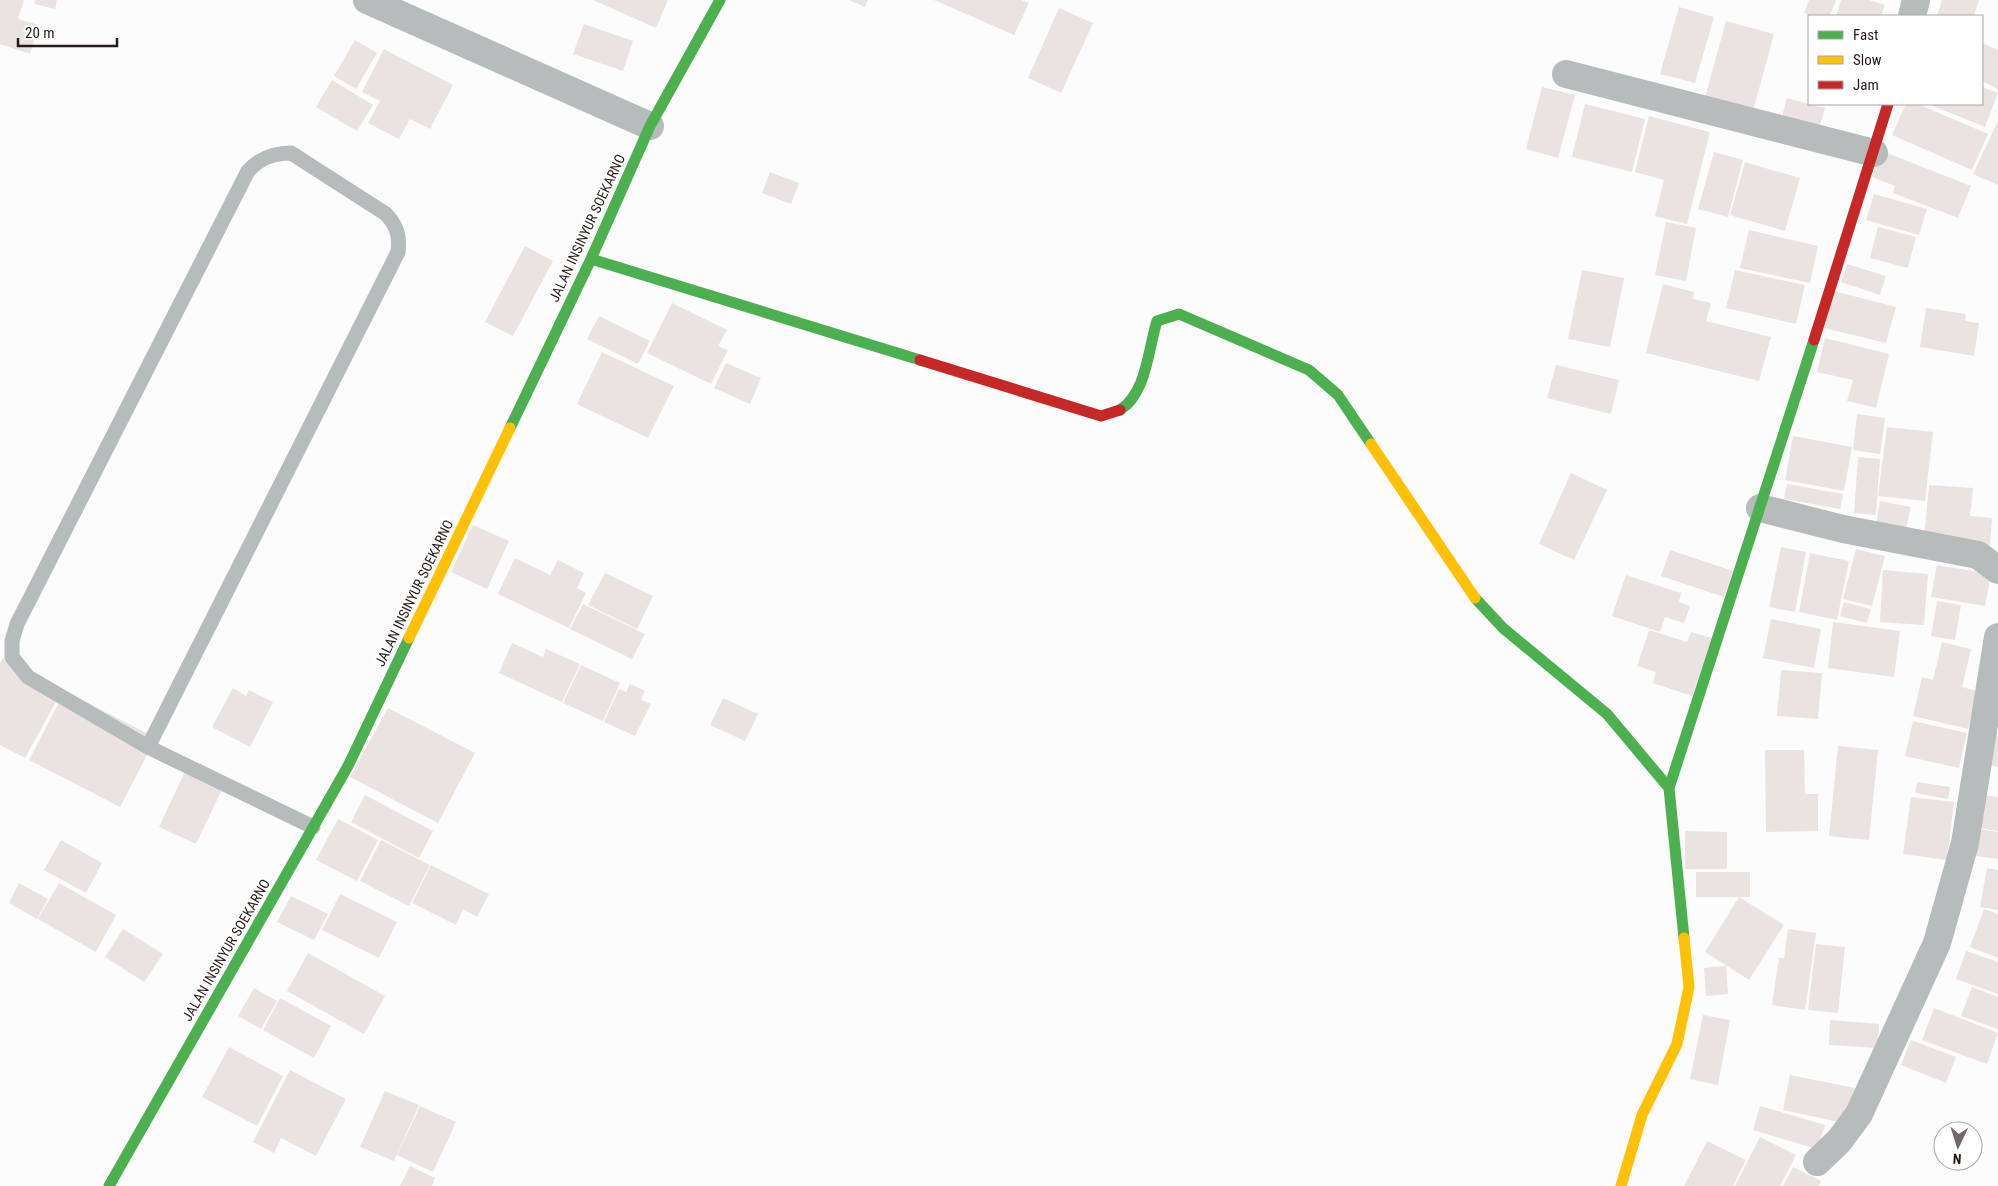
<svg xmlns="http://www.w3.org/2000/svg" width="1998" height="1186" viewBox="0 0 1998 1186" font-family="'Roboto Condensed',sans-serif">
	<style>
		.building { fill: #ebe3e1 }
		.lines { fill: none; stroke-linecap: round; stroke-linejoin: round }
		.lane { stroke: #b6bcbb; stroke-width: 15 }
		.street { stroke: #b6bcbb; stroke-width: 28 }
		.fast { stroke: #4caf50; stroke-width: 11 }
		.slow { stroke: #ffc107; stroke-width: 11 }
		.jam { stroke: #c62828; stroke-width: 11 }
		.labels { text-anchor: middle; stroke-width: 4; stroke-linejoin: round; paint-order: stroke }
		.street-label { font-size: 14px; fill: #281a16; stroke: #fff }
	</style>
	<rect width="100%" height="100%" fill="#fcfcfc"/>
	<path class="building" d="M0 0H24L18 19 39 25 30 54 0 44Z
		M35 0H57L55 9 34 4Z
		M593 0H668L656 28Z
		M849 0H868L865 7Z
		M934 0H1021L1029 3 1014 35Z
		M1809 0H1836L1830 16H1813L1804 13Z
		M1841 0H1869L1885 5 1881 16H1836Z
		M1942 0H1979L1974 16H1937Z
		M1679 7 1714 17 1695 83 1660 74Z
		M1059 8 1093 23 1061 93 1028 78Z
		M1726 21 1774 34 1752 115 1704 101Z
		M584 24 633 41 623 71 573 54Z
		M355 40 377 53 356 89 334 76Z
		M1982 43 1998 50V89L1982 81Z
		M384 49 453 85 430 129 410 119 399 139 368 123 380 101 362 92Z
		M332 80 373 105 357 131 316 107Z
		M1542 87 1575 95 1558 158 1526 149Z
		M1982 87 1998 93 1985 127 1928 104H1982Z
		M1787 98 1825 108 1817 135 1780 124Z
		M1585 104 1645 119 1632 172 1572 157Z
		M1906 104H1918L1988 134 1972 170 1892 135Z
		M1649 116 1710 132 1687 224 1655 216 1664 180 1635 172Z
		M1998 121V185L1973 174Z
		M1882 151 1971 186 1958 218 1893 193 1895 186 1872 177Z
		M1714 152 1743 160 1728 217 1698 209Z
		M1745 162 1800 178 1785 231 1730 215Z
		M770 172 799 183 791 204 762 193Z
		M1874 194 1927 209 1919 235 1866 220Z
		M1666 222 1696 228 1686 281 1655 275Z
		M1878 227 1916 237 1908 268 1870 258Z
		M1749 230 1818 246 1810 283 1740 268Z
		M525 246 553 261 513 336 485 322Z
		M1847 264 1886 276 1880 295 1841 282Z
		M1582 270 1624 278 1610 347 1568 339Z
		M1735 270 1805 285 1796 324 1726 308Z
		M1663 284 1694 292 1693 299 1711 303 1706 321 1771 337 1759 381 1646 353Z
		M1834 291 1896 307 1886 343 1824 328Z
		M672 303 727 330 718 346 728 350 711 384 647 353Z
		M1926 308 1966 314 1965 321 1979 323 1974 356 1920 347Z
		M599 316 650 341 638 364 587 339Z
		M1825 338 1889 354 1876 408 1847 401 1853 380 1817 372Z
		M602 352 674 386 648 438 577 404Z
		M726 363 761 378 750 404 714 388Z
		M1556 365 1619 380 1611 414 1547 398Z
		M1857 414 1885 418 1880 454 1853 450Z
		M1887 427 1933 432 1925 501 1878 496Z
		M1793 436 1852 447 1844 491 1785 480Z
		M1858 457 1880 459 1876 515 1854 513Z
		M1571 473 1607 490 1574 560 1539 544Z
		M1787 484 1843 494 1840 509 1784 499Z
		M1929 485 1973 488 1970 516 1992 518 1990 545 1924 539Z
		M1880 501 1911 507 1906 529 1876 523Z
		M473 525 509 541 487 589 451 572Z
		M1781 547 1806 552 1795 612 1769 607Z
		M1856 549 1885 556 1872 606 1843 599Z
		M1670 550 1733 571 1724 597 1661 576Z
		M1810 553 1849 561 1837 620 1799 612Z
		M515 558 550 575 558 560 584 573 577 588 586 593 569 628 498 594Z
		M1937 565 1991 574 1985 606 1931 597Z
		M1883 570 1928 574 1924 625 1880 622Z
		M605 573 653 596 637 629 588 605Z
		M1626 575 1681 593 1679 602 1690 606 1684 623 1665 617 1660 632 1612 616Z
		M1937 601 1961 605 1955 640 1931 636Z
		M1844 602 1871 609 1867 623 1840 616Z
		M583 604 645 634 632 659 570 629Z
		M1771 619 1821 629 1814 668 1763 658Z
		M1833 622 1900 631 1894 677 1828 668Z
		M1649 630 1687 642 1691 632 1712 638 1692 696 1653 683 1656 672 1637 666Z
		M1942 642 1971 649 1962 687 1977 691 1968 729 1913 716 1922 677 1933 680Z
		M512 643 543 657 546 649 580 664 562 702 499 673Z
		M3 658 63 689 25 758 0 745V663Z
		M581 665 620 683 603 721 563 703Z
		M1781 670 1822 673 1818 719 1777 716Z
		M630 684 645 691 641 700 651 704 635 736 604 722 619 689 626 692Z
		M233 688 246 696 249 690 273 702 250 747 212 727Z
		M65 691 156 738 120 807 29 760Z
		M723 698 758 714 745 741 710 725Z
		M388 708 475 753 438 823 350 777Z
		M1913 721 1967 733 1959 768 1905 756Z
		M1988 735 1998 736V767L1984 765Z
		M1838 746 1878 750 1869 840 1829 836Z
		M1765 750H1804L1805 794H1818V831L1766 832Z
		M188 765 225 783 196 844 159 827Z
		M1917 782 1950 787 1948 799 1915 793Z
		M365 795 433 831 419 858 351 822Z
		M1984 795 1998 797V831L1979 828Z
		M1911 797 1954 802 1947 860 1903 854Z
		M338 819 378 840 357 881 316 860Z
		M1979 829 1998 832V859L1975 856Z
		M1685 831 1727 832V869H1685Z
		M61 840 102 863 86 893 44 870Z
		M381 840 430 865 409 906 360 881Z
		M431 865 489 894 477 917 463 909 456 925 412 903Z
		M1987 868 1998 870V910L1980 907Z
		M1696 872H1750V897H1696Z
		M19 883 48 899 37 919 9 903Z
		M59 883 116 915 96 952 38 919Z
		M340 894 397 922 379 958 322 930Z
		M291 896 328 914 314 940 277 922Z
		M1739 897 1784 925 1749 980 1705 952Z
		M1984 909 1998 914V958L1970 947Z
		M123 929 163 954 144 982 105 957Z
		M1788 929 1816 933 1805 1010 1772 1005 1779 958H1784Z
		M1816 944 1845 947 1838 1013 1808 1010Z
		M1966 951 1998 962V994L1956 979Z
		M308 953 385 996 364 1034 287 991Z
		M1726 966 1728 994 1706 996 1704 968Z
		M1972 987 1998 997V1029L1961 1016Z
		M254 988 277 1001 261 1029 238 1016Z
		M280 998 331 1026 314 1058 263 1030Z
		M1934 1008 1998 1033 1987 1064 1922 1040Z
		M1703 1015 1730 1020 1718 1085 1690 1079Z
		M1830 1020 1879 1024 1878 1048 1829 1045Z
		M1911 1040 1956 1057 1946 1083 1901 1065Z
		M229 1047 283 1076 257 1126 202 1097Z
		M290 1070 346 1099 316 1156 281 1138 274 1153 253 1142Z
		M1790 1075 1855 1088 1848 1124 1783 1110Z
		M385 1091 419 1105 394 1161 360 1147Z
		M420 1106 456 1122 433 1172 397 1155Z
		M1760 1106 1825 1125 1817 1149 1753 1130Z
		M1760 1137 1796 1155 1780 1186H1735Z
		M1707 1141 1746 1160 1733 1186H1684Z
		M410 1166 435 1178 432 1186H400Z
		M1793 1167 1821 1181 1819 1186H1783Z"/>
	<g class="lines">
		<path class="lane" d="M148 747 398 252C400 236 397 226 386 214L291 153C273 153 260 158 248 171L17 624 12 641V657L28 677 148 747 313 827"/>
		<path class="street" d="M367 0 650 126
			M1912 16 1916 0
			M1566 74 1874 153
			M1760 508 1843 529 1978 555 1998 570
			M1817 1162 1839 1141 1859 1114 1937 943 1965 843 1998 637"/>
		<path class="fast" d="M591 259 920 360
			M1120 410C1147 393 1148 349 1157 321L1179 314 1309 370 1338 395 1371 444
			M510 428 591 259 650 126 720 0
			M1475 598 1503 628 1607 714 1669 788
			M1684 938 1669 788 1814 340
			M109 1186 348 766 409 638"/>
		<path class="slow" d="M1371 444 1475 598
			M409 638 510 428
			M1621 1186 1642 1115 1677 1044 1689 987 1684 938"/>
		<path class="jam" d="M1814 340 1888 104
			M920 360 1101 416 1120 410"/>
	</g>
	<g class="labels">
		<g class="street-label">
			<text transform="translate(587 228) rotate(-65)" y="5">JALAN INSINYUR SOEKARNO</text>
			<text transform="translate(414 593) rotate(-64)" y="5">JALAN INSINYUR SOEKARNO</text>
			<text transform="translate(226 950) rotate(-60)" y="5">JALAN INSINYUR SOEKARNO</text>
		</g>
	</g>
	<rect x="1808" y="15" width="175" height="90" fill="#ffffff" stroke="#a9a3a2"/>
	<rect x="1818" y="31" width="25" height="8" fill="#4caf50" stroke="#a9a3a2"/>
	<text x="1853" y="40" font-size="15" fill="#281a16">Fast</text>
	<rect x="1818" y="56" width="25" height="8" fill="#ffc107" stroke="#a9a3a2"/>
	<text x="1853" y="65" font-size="15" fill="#281a16">Slow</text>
	<rect x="1818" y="81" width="25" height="8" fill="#c62828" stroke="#a9a3a2"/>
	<text x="1853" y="90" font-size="15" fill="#281a16">Jam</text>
	<g transform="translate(1958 1146) rotate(184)"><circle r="24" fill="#ffffff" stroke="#a9a3a2"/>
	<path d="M0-4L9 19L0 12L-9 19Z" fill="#726966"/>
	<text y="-8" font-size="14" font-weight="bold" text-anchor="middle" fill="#281a16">N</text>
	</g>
	<path d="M18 38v8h99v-8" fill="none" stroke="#281a16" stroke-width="2.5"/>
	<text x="25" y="38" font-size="15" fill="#281a16" stroke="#ffffff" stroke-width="4" paint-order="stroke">20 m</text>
</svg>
